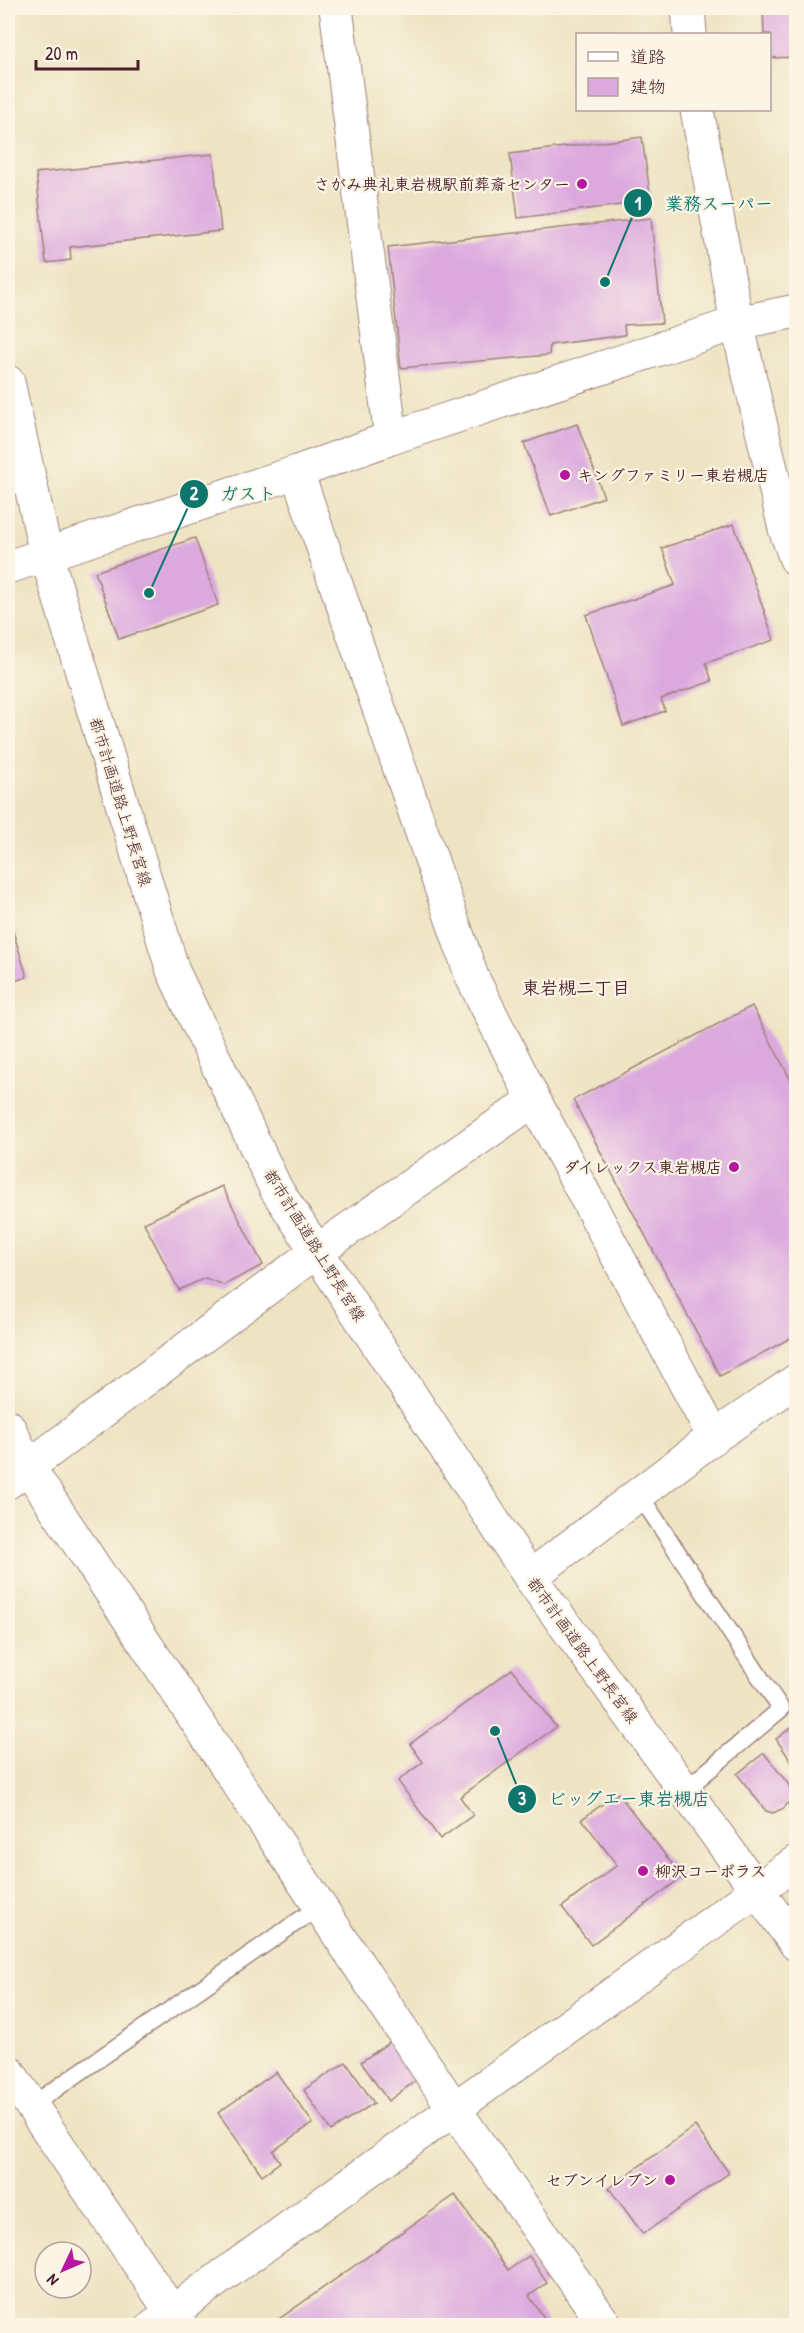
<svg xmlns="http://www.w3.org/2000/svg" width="804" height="2333" viewBox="0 0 804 2333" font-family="'Patrick Hand','Klee One',sans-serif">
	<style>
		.building { fill: #dca9df }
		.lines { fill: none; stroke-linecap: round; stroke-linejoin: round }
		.service-casing { stroke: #9c8278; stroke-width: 19 }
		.minor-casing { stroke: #9c8278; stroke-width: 35 }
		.tertiary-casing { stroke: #9c8278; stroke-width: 35 }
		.service { stroke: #fff; stroke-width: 16 }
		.minor { stroke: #fff; stroke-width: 33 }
		.tertiary { stroke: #fff; stroke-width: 33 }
		.poi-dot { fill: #b5179e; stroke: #fcf5e5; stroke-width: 2 }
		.labels { text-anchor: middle; stroke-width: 4.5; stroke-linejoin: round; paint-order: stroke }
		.poi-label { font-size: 16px; font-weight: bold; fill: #4a1f2b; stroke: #fcf5e5; text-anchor: end }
		.street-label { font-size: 16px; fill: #4a1f2b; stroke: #fcf5e5 }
		.neighbourhood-label { font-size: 18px; font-weight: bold; fill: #4a1f2b; stroke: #fcf5e5 }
		.leader { fill: none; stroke: #0f766e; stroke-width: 2 }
		.callout-dot { fill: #0f766e; stroke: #fcf5e5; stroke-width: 2 }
		.mark-label { font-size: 18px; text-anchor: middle; font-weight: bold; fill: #fff }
		.callout-label { font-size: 18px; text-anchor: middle; font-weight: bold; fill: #0f766e; stroke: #fcf5e5; stroke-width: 4.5; stroke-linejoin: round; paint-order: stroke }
	</style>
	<rect width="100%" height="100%" fill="#fcf5e5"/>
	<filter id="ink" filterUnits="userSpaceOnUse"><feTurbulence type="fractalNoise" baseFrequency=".0167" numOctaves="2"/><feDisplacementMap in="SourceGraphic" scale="12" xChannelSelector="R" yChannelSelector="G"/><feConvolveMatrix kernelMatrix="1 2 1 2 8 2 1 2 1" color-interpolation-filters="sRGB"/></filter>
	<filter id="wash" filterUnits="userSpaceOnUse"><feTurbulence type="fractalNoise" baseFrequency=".008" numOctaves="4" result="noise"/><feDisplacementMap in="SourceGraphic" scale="24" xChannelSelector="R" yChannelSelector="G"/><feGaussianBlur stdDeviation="1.35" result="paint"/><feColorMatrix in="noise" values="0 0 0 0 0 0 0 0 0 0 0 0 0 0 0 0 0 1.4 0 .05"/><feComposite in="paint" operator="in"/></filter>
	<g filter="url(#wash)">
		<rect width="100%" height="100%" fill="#eee4c4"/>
		<g id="blocks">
			<path class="building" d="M763 8H796V57L770 58V34H764Z
				M642 137 651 201 518 218 510 154Z
				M213 154 221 231 70 247 71 260 46 263 36 173Z
				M651 218 662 323 624 325 625 335 550 345 549 355 401 368 388 247Z
				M577 424 604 497 551 516 524 443Z
				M734 524 774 640 706 663 712 681 661 699 665 711 623 726 586 615 675 585 662 548Z
				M195 538 218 605 119 639 95 572Z
				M8 915 27 977 8 983Z
				M752 1006 796 1090V1273L795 1274 796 1278V1335L720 1376 573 1100Z
				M222 1186 263 1265 224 1285 205 1278 179 1290 144 1223Z
				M512 1669 556 1727 460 1797 473 1815 440 1839 398 1781 423 1762 410 1744Z
				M796 1724V1768L776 1739Z
				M764 1753 789 1785 792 1798 784 1808 773 1813 766 1811 737 1774Z
				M618 1793 682 1877 591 1945 562 1907 617 1865 582 1819Z
				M391 2041 418 2079 388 2101 361 2062Z
				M346 2062 374 2103 331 2131 304 2090Z
				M276 2072 313 2123 273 2151 280 2162 262 2175 218 2113Z
				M695 2126 729 2173 643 2234 609 2188Z
				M455 2195 508 2270 529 2256 547 2283 529 2296 550 2326H269Z"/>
		</g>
	</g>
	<g filter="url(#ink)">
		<use href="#blocks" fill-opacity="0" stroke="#9c8278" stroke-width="1.5"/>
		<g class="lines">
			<defs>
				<path id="service" d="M639 1494 781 1709 685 1790
					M31 2106 320 1906"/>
				<path id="minor" d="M336 8 391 438
					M297 472 472 977 534 1100 714 1437
					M8 567 297 472 391 438 737 323 796 311
					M8 1426 28 1467 455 2110 606 2326
					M8 1482 317 1251 534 1100
					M530 1577 714 1437 796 1381
					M8 2071 181 2326"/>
				<path id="tertiary" d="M688 8 690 34
					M697 110 737 323 785 529 796 559
					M8 382 46 554 173 971 276 1189 530 1577 796 1944
					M153 2326 796 1862"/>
			</defs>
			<use href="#service" class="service-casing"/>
			<use href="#minor" class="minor-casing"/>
			<use href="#tertiary" class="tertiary-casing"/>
			<use href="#service" class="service"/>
			<use href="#minor" class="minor"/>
			<use href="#tertiary" class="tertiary"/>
		</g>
	</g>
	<g class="poi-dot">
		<circle cx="582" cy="184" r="6"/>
		<circle cx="565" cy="475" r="6"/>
		<circle cx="734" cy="1167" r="6"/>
		<circle cx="643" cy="1871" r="6"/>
		<circle cx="670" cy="2180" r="6"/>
	</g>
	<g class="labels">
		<g class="poi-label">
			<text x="570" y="190">さがみ典礼東岩槻駅前葬斎センター</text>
			<text x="577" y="481" text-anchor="start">キングファミリー東岩槻店</text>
			<text x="722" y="1173">ダイレックス東岩槻店</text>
			<text x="655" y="1877" text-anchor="start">柳沢コーポラス</text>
			<text x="658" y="2186">セブンイレブン</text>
		</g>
		<g class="street-label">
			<text transform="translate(121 802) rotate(73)" y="6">都市計画道路上野長宮線</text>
			<text transform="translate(315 1245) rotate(58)" y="6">都市計画道路上野長宮線</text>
			<text transform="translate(583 1650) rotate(54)" y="6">都市計画道路上野長宮線</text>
		</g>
		<g class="neighbourhood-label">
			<text x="576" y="994">東岩槻二丁目</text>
		</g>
	</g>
	<path class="leader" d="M605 282L638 203M149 593L194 494M495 1731L522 1799"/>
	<g class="callout-dot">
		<circle cx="605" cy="282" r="6"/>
		<circle cx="149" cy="593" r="6"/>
		<circle cx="495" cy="1731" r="6"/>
		<circle cx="638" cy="203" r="15"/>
		<circle cx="194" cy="494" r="15"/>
		<circle cx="522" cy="1799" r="15"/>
	</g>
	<g class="mark-label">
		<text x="638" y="210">1</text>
		<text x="194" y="500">2</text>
		<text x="522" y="1805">3</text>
	</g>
	<g class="callout-label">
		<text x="719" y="210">業務スーパー</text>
		<text x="248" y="500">ガスト</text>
		<text x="629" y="1805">ビッグエー東岩槻店</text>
	</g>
	<rect width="804" height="2333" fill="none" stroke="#fcf5e5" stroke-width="30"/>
	<rect x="576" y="33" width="195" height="78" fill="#fcf5e5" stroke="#b59f9b" stroke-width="1.5"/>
	<rect x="588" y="52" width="30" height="9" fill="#ffffff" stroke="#b59f9b" stroke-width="1.5"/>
	<text x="630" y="63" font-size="18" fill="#4a1f2b">道路</text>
	<rect x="588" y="78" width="30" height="18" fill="#dca9df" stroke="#b59f9b" stroke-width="1.5"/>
	<text x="630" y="93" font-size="18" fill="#4a1f2b">建物</text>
	<g transform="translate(63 2270) rotate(226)"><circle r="28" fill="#fcf5e5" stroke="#b59f9b" stroke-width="1.5"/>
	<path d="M0-4.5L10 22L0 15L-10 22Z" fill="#b5179e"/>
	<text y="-9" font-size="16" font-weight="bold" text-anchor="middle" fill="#4a1f2b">N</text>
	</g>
	<path d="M36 60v9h102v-9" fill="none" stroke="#4a1f2b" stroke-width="3"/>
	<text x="45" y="60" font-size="18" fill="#4a1f2b" stroke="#fcf5e5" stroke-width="4.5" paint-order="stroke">20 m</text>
</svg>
